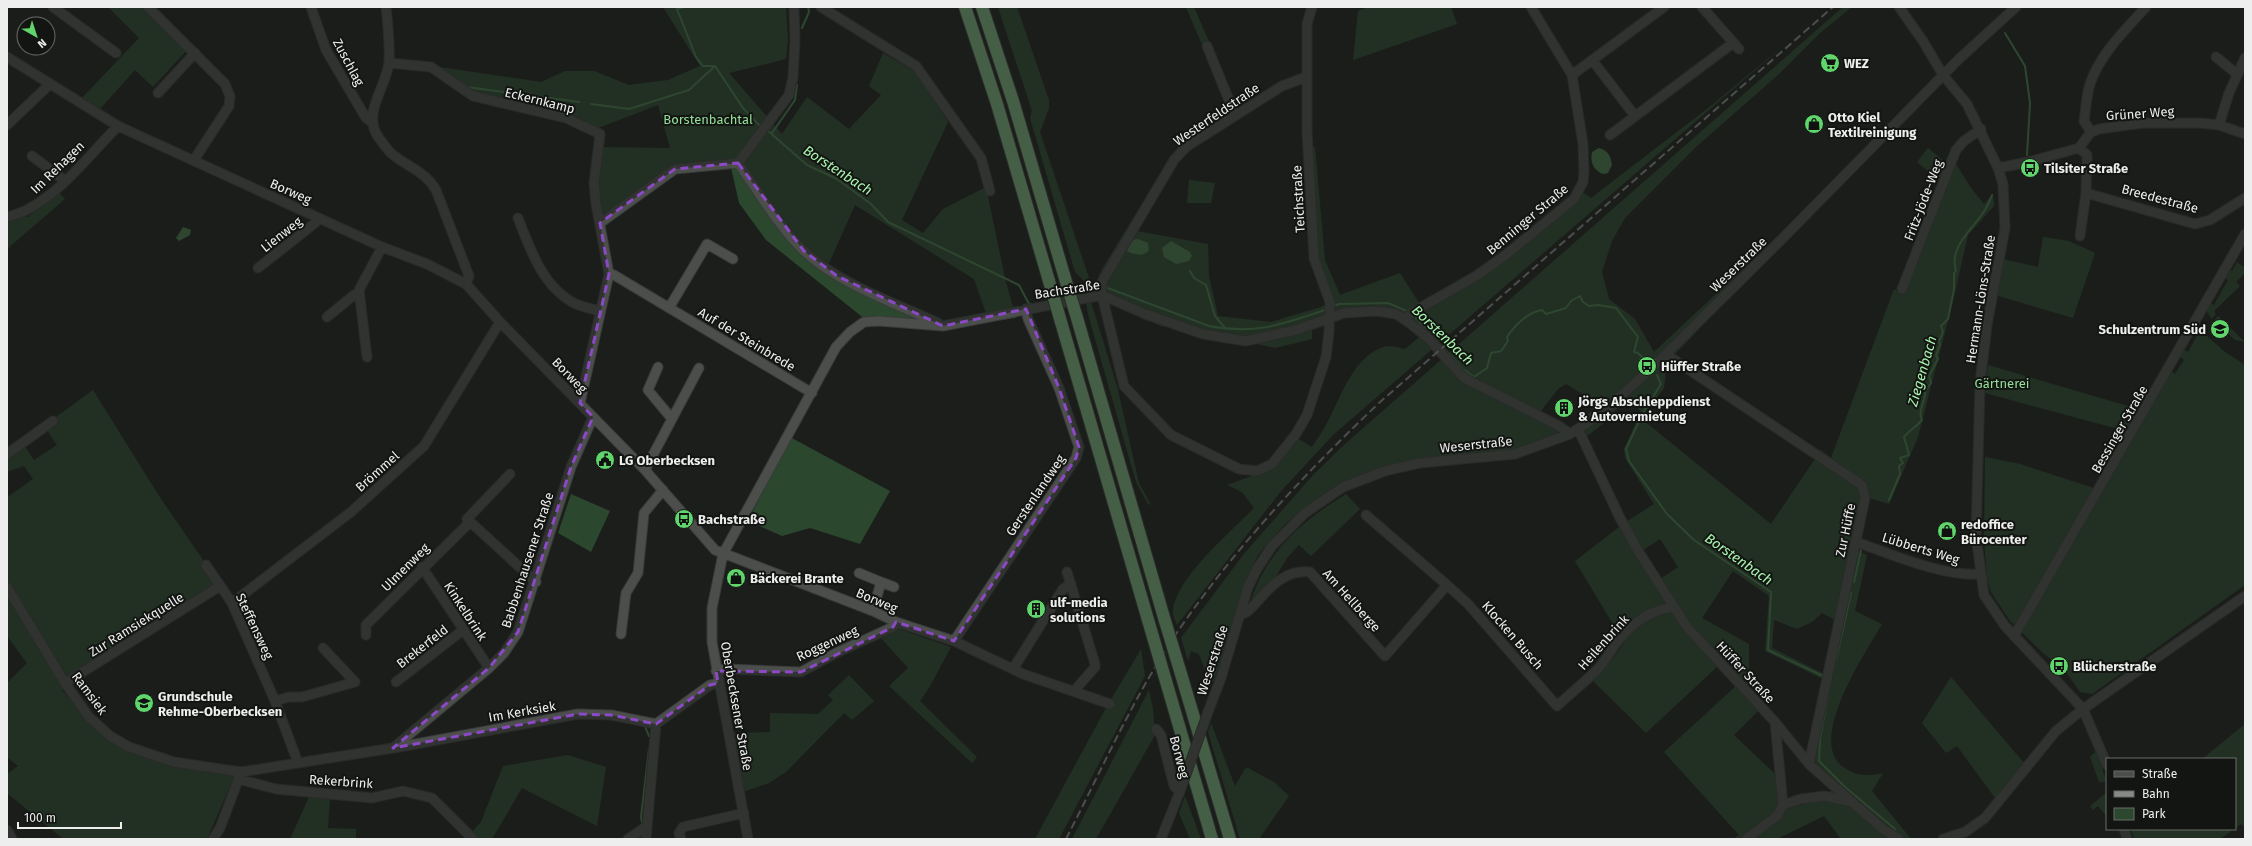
<svg xmlns="http://www.w3.org/2000/svg" width="2252" height="846" viewBox="0 0 2252 846" font-family="'Fira Sans',sans-serif">
	<style>
		.green { fill: #2b472d; fill-rule: evenodd }
		.water { fill: #457949 }
		.lines { fill: none; stroke-linecap: round; stroke-linejoin: round }
		.stream { stroke: #457949; stroke-width: 2 }
		.minor-casing { stroke: #3a3b3a; stroke-width: 11 }
		.highway-casing { stroke: #3a3b3a; stroke-width: 14 }
		.minor { stroke: #4b4e4b; stroke-width: 9 }
		.highway { stroke: #76b079; stroke-width: 12 }
		.rail { stroke: #888a88; stroke-width: 2; stroke-dasharray: 8 4; stroke-linecap: butt }
		.minor-bridge-casing { stroke: #3a3b3a; stroke-width: 11; stroke-linecap: butt }
		.highway-bridge-casing { stroke: #3a3b3a; stroke-width: 14; stroke-linecap: butt }
		.minor-bridge { stroke: #4b4e4b; stroke-width: 9 }
		.highway-bridge { stroke: #76b079; stroke-width: 12 }
		.marked { fill: none; stroke: #8c49c6; stroke-width: 3; stroke-dasharray: 8 5; stroke-linejoin: round }
		.labels { text-anchor: middle; stroke-width: 4; stroke-linejoin: round; paint-order: stroke }
		.street-label { font-size: 13px; fill: #edeeed; stroke: #131513 }
		.poi-label { font-size: 13px; font-weight: bold; fill: #edeeed; stroke: #131513; text-anchor: start }
		.park-label { font-size: 13px; fill: #94de98; stroke: #131513 }
		.water-label { font-size: 14px; font-style: italic; fill: #a8f4ac; stroke: #131513 }
	</style>
	<rect width="100%" height="100%" fill="#1c1e1c"/>
	<path class="green" d="M108 7H143L187 50 153 87 135 70 99 110 81 99 139 38Z
		M663 7H786L788 39 786 59 729 73 782 134 807 97 849 129 881 95 869 86 883 53 917 73 948 122 902 220 923 233 943 209 986 187 1005 278 1016 318 989 322 974 279 855 205 826 270 936 325 866 320 766 240 739 203 730 163 675 167 602 215 596 181 600 147 670 148 658 105 598 128 568 116 471 95 433 66 541 82 565 71H594L629 85 668 80 700 66Z
		M998 7H1017L1049 100V108L1040 132 1090 281 1087 284 1075 272 1030 118 1032 111Z
		M1186 7H1194L1210 44 1203 47Z
		M1369 7H1451L1457 24 1353 60 1358 11Z
		M1843 7H1852L1820 33 1779 74 1696 147 1625 218 1612 241 1602 272 1609 299 1635 319 1654 352 1782 232 1792 233 1675 354 1666 371 1664 388 1644 414 1643 420 1771 524 1821 450 1831 458 1894 289 1898 292 1941 182 1917 162 1928 148 1952 168 1954 161 1971 188 1984 204 1993 194 1994 206 1968 235 1954 297 1918 437 1889 504 1866 497 1856 550 1867 555 1855 611 1882 624C1866 652 1806 740 1843 767 1857 776 1867 777 1883 773L1872 791 1911 839H1841L1824 816 1777 839H1733L1739 835 1664 752 1736 686 1718 666 1646 733 1591 679 1612 660 1626 640 1619 634 1575 561 1623 524 1654 504 1625 458 1624 449 1641 412 1630 398 1611 414 1613 416 1587 436 1580 422 1599 404 1566 384 1558 389 1536 417C1544 421 1557 424 1558 434L1538 446 1385 472 1338 484 1300 511 1284 525 1258 555 1252 568 1214 681 1210 683 1199 654 1191 651 1188 661 1181 638 1243 555 1313 475 1345 444ZM1660 539 1678 567 1656 582 1640 552ZM1733 571 1769 596 1765 651 1825 680 1826 675 1772 648 1774 620 1797 629 1812 622 1822 613 1841 623 1813 759 1837 785 1820 800 1783 810 1777 776 1734 735 1760 709 1749 688V644L1702 618Z
		M1784 45 1333 435 1281 491 1177 625C1176 622 1173 617 1173 613 1173 580 1232 531 1254 508L1242 492 1227 485 1254 475 1295 437 1312 447C1317 439 1323 431 1327 423 1341 398 1353 356 1384 347 1390 345 1399 348 1405 349L1425 332C1418 326 1410 318 1402 313 1378 298 1336 315 1312 321V339L1275 348 1203 332 1167 320 1163 327 1110 303 1105 305 1096 283 1101 271 1158 177 1168 180 1137 231 1208 244 1209 276 1218 316 1271 322 1321 307 1331 301 1311 259V148L1315 147 1325 260 1340 295 1400 273 1421 306C1477 273 1533 236 1578 189L1591 198 1712 105Z
		M1189 180 1215 183 1211 203H1187Z
		M58 192 65 199 7 249V219L22 216 28 217Z
		M2043 237 2069 241 2095 253 2073 318 1995 295 2002 259 2038 267Z
		M2237 262 2245 268V273L2236 282 2240 286 2214 311 2216 314 2212 319 2205 309 2209 303 2214 305 2228 280 2224 277 2228 269 2232 271Z
		M1091 302 1117 386 1139 483 1151 505 1148 504 1136 482 1089 318 1086 303Z
		M2218 316 2245 342 2235 340 2214 321Z
		M2200 330 2225 352 2245 365V585L2092 694 2080 692 2061 665 2045 655 2010 621 1991 592 1987 579 1984 538 1985 457 2020 464 2100 490 2133 433 1985 393 1988 365 2145 411 2171 371 2175 374 2184 360 2179 356 2183 349 2188 352Z
		M93 390 159 496 221 586 62 690 86 718 107 739 235 775 207 839H63L7 793V774L18 766 7 757V683L27 663 7 636V494L9 496 33 479 24 466 7 472V453ZM46 429 57 445 34 460 24 445Z
		M790 437 890 491 860 544 810 528 782 536 748 521Z
		M571 494 610 511 591 552 558 533Z
		M1346 494 1360 509 1311 556 1299 545 1287 558 1275 578 1251 600C1268 550 1302 521 1346 494Z
		M896 628 951 647 929 688 920 701 977 757 972 763 889 686 908 668 880 637Z
		M1141 649 1145 676 1059 839H1035L1106 708Z
		M849 675 874 701 852 720 844 713 786 772 769 783 743 792 733 733 770 732V713L818 714 833 700 828 695Z
		M1951 677 2024 763 1995 798 1957 746 1946 753 1922 723Z
		M1149 690 1153 709 1155 735 1096 839H1072Z
		M1211 723 1235 786 1245 769 1248 768 1274 782 1289 796 1259 839H1240L1208 732Z
		M2245 724V828L2241 824 2235 828V759H2202Z
		M2097 750 2106 781 2104 782H2099L2090 757Z
		M568 755 606 767 597 826 522 788 492 839H471L472 832 481 822 503 766Z
		M2107 792V817L2098 806 2093 810 2090 806Z
		M310 795 330 797 328 828 356 829V839H290Z
		M1185 796 1201 839H1190L1179 813Z
		M2131 829H2234L2220 839H2134Z"/>
	<path class="water" d="M1599 148C1608 150 1611 157 1612 165L1608 173 1603 174C1593 170 1590 162 1592 152Z
		M183 227 191 230 190 235 179 241 176 238Z
		M1138 239 1148 243 1149 250C1144 257 1134 255 1127 251L1131 240Z
		M1171 241 1190 252 1192 256 1189 261 1176 264 1164 257 1162 248Z"/>
	<g class="lines">
		<path class="stream" d="M684 7 677 9 696 57 703 66H715L743 108 761 127
			M802 28 809 12 808 7
			M2005 33 2025 66 2030 103 2027 155
			M466 87 579 102
			M591 104 629 109 689 90 715 66
			M767 130 807 165 837 179 871 204 888 222 1019 285 1029 304H1035
			M772 133 795 100 797 85
			M1190 271 1194 278 1206 285 1215 316 1225 328
			M1105 287 1209 326C1257 335 1283 324 1328 309
			M1082 289 1100 286
			M1334 306 1339 304 1388 303 1409 312
			M1414 316 1431 335
			M1435 339 1463 369 1474 377 1487 368 1491 353 1501 351 1508 341 1507 337C1515 325 1528 312 1542 310L1546 314 1566 308 1571 301 1580 296 1583 302 1589 306 1598 305 1616 308 1638 337 1634 352 1638 353 1646 361
			M1657 375 1661 384 1643 413 1626 449 1629 461 1667 514 1694 540 1771 592 1768 650 1825 677
			M1889 500 1900 474 1899 466 1903 463 1900 458 1909 455 1904 437C1910 430 1916 427 1922 420 1917 411 1926 401 1925 391L1931 383 1929 376 1938 359 1936 355 1940 345 1939 341 1943 332 1941 326 1948 319 1954 289V273L1956 271C1947 241 1983 225 1992 195
			M1854 582 1861 550
			M1836 660 1851 593
			M1830 684 1820 739 1819 761 1845 787 1895 829 1894 832
			M644 724 649 736
			M642 822 641 817 649 749"/>
		<defs>
			<path id="minor" d="M53 7 116 53
				M148 7 225 84 230 96 229 106 194 160
				M311 7 326 50 366 118 373 123
				M386 7C388 25 390 44 389 62 387 86 363 111 377 135 381 141 387 149 392 154 408 167 426 172 436 190L469 276 466 284
				M821 7 916 66 981 158 990 191
				M1702 7 1739 49
				M1899 7 1923 41 1943 75 1967 104 1998 168 2003 184 2005 228 1987 325 1980 383 1976 536 1984 595 2005 626 2083 709 2107 765
				M1207 46 1235 115
				M7 57 118 126 382 247 427 264 466 284 500 322 645 470 715 550 873 611 896 622 954 641 1023 674 1110 704
				M2216 57 2237 74
				M1593 61 1635 116
				M389 63 431 67 473 96 566 118 600 134 594 183 596 204 609 274 580 403
				M1572 75 1664 7
				M1306 77 1282 86 1186 147 1174 160 1102 282V295L1124 386 1171 435 1239 469 1257 471 1272 464 1296 434 1307 415 1326 357 1329 332 1330 302 1314 258 1307 131V24L1312 7
				M158 93 195 53
				M7 125 50 84
				M2219 125 2229 93 2245 58
				M2091 132 2084 121C2086 109 2086 96 2090 84 2100 54 2125 30 2146 7
				M1610 135 1733 43
				M2079 148 2087 155 2086 193 2080 236
				M32 156 64 180
				M738 163C759 192 778 226 804 251 839 284 895 303 938 323
				M1998 168 2028 162 2079 148 2091 132 2099 129 2143 123H2200L2219 125 2245 134
				M2086 193 2195 224 2210 220 2245 198
				M7 217C50 208 88 156 118 126
				M518 218C530 249 543 288 576 304 583 307 592 309 599 311
				M600 223 675 169 738 163 789 95 793 77 795 40 794 7
				M258 268 315 223 319 218
				M609 274 614 275 812 393
				M1902 289 1956 150 1964 141 1981 129
				M669 308 707 244 733 259
				M327 317 354 295H359
				M1405 319 1413 312 1476 276 1507 254 1574 199 1583 182 1584 171 1583 144 1572 75 1531 7
				M1667 353 1670 357 1862 485 1865 498 1809 764
				M367 357 359 290 382 247
				M658 367 648 390 672 419
				M1578 429 1620 518 1640 554 1687 627 1775 722 1809 764 1884 830 1899 839
				M7 454 53 421
				M645 470 699 368
				M510 474 467 519 536 582
				M1366 515 1447 585
				M1856 542C1891 554 1943 577 1980 574
				M206 565 232 603 275 701 298 763
				M422 567 489 668
				M1067 572 1095 664V667L1074 691
				M859 573 881 582
				M7 587 65 683 89 717 110 736 129 747 174 762 241 772 393 748 489 668 504 653 518 632 571 467 593 417
				M232 603 351 512 424 446 500 322
				M873 611 881 582 894 587
				M1240 614C1254 617 1271 567 1310 572L1385 656 1447 585 1468 604 1557 706C1571 693 1585 682 1598 669 1606 660 1611 650 1618 641 1633 622 1650 610 1674 607
				M621 634 626 593 638 573 644 513 663 490
				M366 635V625L470 522
				M2014 636 2245 234
				M954 641 1076 458 1079 447 1059 388 1028 319 1026 309
				M1013 669 1063 589 1071 584
				M716 671 726 669 801 672 838 652 893 627 896 622
				M396 682 463 630
				M65 683 220 586
				M275 701 289 697H302L355 682 323 648
				M1208 712 1221 678 1248 587 1257 569 1272 546 1305 513 1343 487 1385 471 1420 463 1515 454 1570 434 1602 413 1655 365 1779 242 1959 59 2016 7
				M1775 722 1783 805
				M1156 729 1161 735 1174 786 1180 792
				M394 748 578 714 611 715 656 724 710 685 718 683
				M238 779 276 789 372 798 403 791 432 798 473 839
				M2124 829 2127 839
				M7 830 12 839
				M213 839 220 828 240 775
				M628 839 647 826
				M646 839 656 724
				M681 839 679 833 683 827 744 813
				M748 839 712 642V608L723 554 836 347 850 332 864 322 879 321 943 326 1102 295 1145 314 1203 334 1246 341 1296 330 1344 313 1376 311 1396 314 1411 324 1428 338 1464 378 1559 426 1570 434
				M1161 839 1182 786
				M1746 839 1777 816 1783 805 1801 799 1825 796 1852 802
				M1943 839 1965 832 1985 818 2056 731 2083 709 2245 596"/>
			<path id="highway" d="M965 7 997 104 1049 281
				M982 7 1013 101 1064 275
				M1077 318 1165 621
				M1061 322 1153 637
				M1181 674 1230 839
				M1170 695 1212 839"/>
		</defs>
		<use href="#minor" class="minor-casing"/>
		<use href="#highway" class="highway-casing"/>
		<use href="#minor" class="minor"/>
		<use href="#highway" class="highway"/>
		<path class="rail" d="M1066 839C1101 771 1133 698 1176 634 1234 549 1305 473 1379 403L1833 7"/>
		<defs>
			<path id="minor-bridge" d="M1183 783 1208 712"/>
			<path id="highway-bridge" d="M1064 275 1077 318
				M1049 281 1061 322
				M1165 621 1181 674
				M1153 637 1170 695"/>
		</defs>
		<use href="#minor-bridge" class="minor-bridge-casing"/>
		<use href="#highway-bridge" class="highway-bridge-casing"/>
		<use href="#minor-bridge" class="minor-bridge"/>
		<use href="#highway-bridge" class="highway-bridge"/>
	</g>
	<path d="M0 0H2252V846H0ZM738 163 804 251 837 276 943 326 1026 309 1059 388 1079 447 1076 458 954 641 896 622 893 627 801 672 716 671 718 683 710 685 656 724 611 715 578 714 393 748 489 668 518 632 571 467 593 417 580 403 609 274 600 223 675 169Z" fill="#1c1e1c" fill-opacity=".55" fill-rule="evenodd"/>
	<path class="marked" d="M738 163 804 251 837 276 943 326 1026 309 1059 388 1079 447 1076 458 954 641 896 622 893 627 801 672 716 671 718 683 710 685 656 724 611 715 578 714 393 748 489 668 518 632 571 467 593 417 580 403 609 274 600 223 675 169Z"/>
	<defs>
		<symbol id="supermarket-disc" viewBox="-11 -11 22 22"><circle r="9.5" fill="#5fd56b" stroke="#131513"/><path d="M-6-5.5h2.5l.6 2H6L4.5 2H-2.5L-4.4-4H-6ZM-1.5 3.2a1.3 1.3 0 1 0 .1 0ZM3 3.2a1.3 1.3 0 1 0 .1 0Z" fill="#111"/></symbol>
		<symbol id="shop-disc" viewBox="-11 -11 22 22"><circle r="9.5" fill="#5fd56b" stroke="#131513"/><path d="M-5-2.5h2.3a2.7 3.5 0 0 1 5.4 0H5L5.5 6h-11ZM-1.5-2.5h3a1.5 2.3 0 0 0-3 0Z" fill="#111"/></symbol>
		<symbol id="bus-disc" viewBox="-11 -11 22 22"><circle r="9.5" fill="#5fd56b" stroke="#131513"/><path d="M-5-6H5V4H4V6H2V4H-2V6H-4V4H-5ZM-3.5-4V0h7V-4ZM-3.5 1.2v1.5H-2V1.2ZM2 1.2v1.5H3.5V1.2Z" fill="#111"/></symbol>
		<symbol id="school-disc" viewBox="-11 -11 22 22"><circle r="9.5" fill="#5fd56b" stroke="#131513"/><path d="M0-5L7-2L0 1L-7-2ZM-4 1L0 2.5L4 1V4Q0 6-4 4Z" fill="#111"/></symbol>
		<symbol id="building-disc" viewBox="-11 -11 22 22"><circle r="9.5" fill="#5fd56b" stroke="#131513"/><path d="M-4-6H4V6H1V3H-1V6H-4ZM-2.5-4.3h1.7v1.8h-1.7ZM.8-4.3h1.7v1.8H.8ZM-2.5-1h1.7V.8h-1.7ZM.8-1h1.7V.8H.8Z" fill="#111"/></symbol>
		<symbol id="civic-disc" viewBox="-11 -11 22 22"><circle r="9.5" fill="#5fd56b" stroke="#131513"/><path d="M-.6-6.5H3V-4.5H.6V-3L4-1V1h2V6H-6V1h2V-1L-.6-3ZM-1.2 2.5V6h2.4V2.5Z" fill="#111"/></symbol>
	</defs>
	<g fill-rule="evenodd">
		<use href="#supermarket-disc" x="1819" y="52" width="22" height="22"/>
		<use href="#shop-disc" x="1803" y="113" width="22" height="22"/>
		<use href="#bus-disc" x="2019" y="157" width="22" height="22"/>
		<use href="#school-disc" x="2209" y="318" width="22" height="22"/>
		<use href="#bus-disc" x="1636" y="355" width="22" height="22"/>
		<use href="#building-disc" x="1553" y="397" width="22" height="22"/>
		<use href="#civic-disc" x="594" y="449" width="22" height="22"/>
		<use href="#bus-disc" x="673" y="508" width="22" height="22"/>
		<use href="#shop-disc" x="1936" y="520" width="22" height="22"/>
		<use href="#shop-disc" x="725" y="567" width="22" height="22"/>
		<use href="#building-disc" x="1025" y="598" width="22" height="22"/>
		<use href="#bus-disc" x="2048" y="655" width="22" height="22"/>
		<use href="#school-disc" x="133" y="692" width="22" height="22"/>
	</g>
	<g class="labels">
		<g class="street-label">
			<text transform="translate(349 62) rotate(62)" y="5">Zuschlag</text>
			<text transform="translate(540 100) rotate(14)" y="5">Eckernkamp</text>
			<text transform="translate(2140 113) rotate(-4)" y="5">Grüner Weg</text>
			<text transform="translate(1216 114) rotate(-34)" y="5">Westerfeldstraße</text>
			<text transform="translate(57 167) rotate(-44)" y="5">Im Rehagen</text>
			<text transform="translate(291 191) rotate(24)" y="5">Borweg</text>
			<text transform="translate(2160 198) rotate(15)" y="5">Breedestraße</text>
			<text transform="translate(1298 199) rotate(-93)" y="5">Teichstraße</text>
			<text transform="translate(1923 200) rotate(-69)" y="5">Fritz-Jöde-Weg</text>
			<text transform="translate(1527 219) rotate(-40)" y="5">Benninger Straße</text>
			<text transform="translate(281 234) rotate(-38)" y="5">Lienweg</text>
			<text transform="translate(1738 264) rotate(-44)" y="5">Weserstraße</text>
			<text transform="translate(1067 289) rotate(-9)" y="5">Bachstraße</text>
			<text transform="translate(1980 299) rotate(-81)" y="5">Hermann-Löns-Straße</text>
			<text transform="translate(747 339) rotate(31)" y="5">Auf der Steinbrede</text>
			<text transform="translate(570 375) rotate(46)" y="5">Borweg</text>
			<text transform="translate(2119 429) rotate(-60)" y="5">Bessinger Straße</text>
			<text transform="translate(1476 444) rotate(-6)" y="5">Weserstraße</text>
			<text transform="translate(377 471) rotate(-42)" y="5">Brömmel</text>
			<text transform="translate(1035 495) rotate(-56)" y="5">Gerstenlandweg</text>
			<text transform="translate(1845 530) rotate(-78)" y="5">Zur Hüffe</text>
			<text transform="translate(1921 548) rotate(17)" y="5">Lübberts Weg</text>
			<text transform="translate(527 560) rotate(-72)" y="5">Babbenhausener Straße</text>
			<text transform="translate(405 567) rotate(-45)" y="5">Ulmenweg</text>
			<text transform="translate(877 600) rotate(23)" y="5">Borweg</text>
			<text transform="translate(1352 600) rotate(48)" y="5">Am Hellberge</text>
			<text transform="translate(466 611) rotate(57)" y="5">Kinkelbrink</text>
			<text transform="translate(136 624) rotate(-32)" y="5">Zur Ramsiekquelle</text>
			<text transform="translate(255 626) rotate(65)" y="5">Steffensweg</text>
			<text transform="translate(1513 635) rotate(49)" y="5">Klocken Busch</text>
			<text transform="translate(1603 642) rotate(-48)" y="5">Heilenbrink</text>
			<text transform="translate(827 643) rotate(-25)" y="5">Roggenweg</text>
			<text transform="translate(422 646) rotate(-38)" y="5">Brekerfeld</text>
			<text transform="translate(1212 660) rotate(-72)" y="5">Weserstraße</text>
			<text transform="translate(1746 672) rotate(47)" y="5">Hüffer Straße</text>
			<text transform="translate(90 693) rotate(53)" y="5">Ramsiek</text>
			<text transform="translate(737 706) rotate(80)" y="5">Oberbecksener Straße</text>
			<text transform="translate(522 711) rotate(-10)" y="5">Im Kerksiek</text>
			<text transform="translate(1180 757) rotate(75)" y="5">Borweg</text>
			<text transform="translate(341 781) rotate(4)" y="5">Rekerbrink</text>
		</g>
		<g class="poi-label">
			<text x="1844" y="68">WEZ</text>
			<text x="1828" y="122">Otto Kiel<tspan x="1828" dy="15">Textilreinigung</tspan></text>
			<text x="2044" y="173">Tilsiter Straße</text>
			<text x="2206" y="334" text-anchor="end">Schulzentrum Süd</text>
			<text x="1661" y="371">Hüffer Straße</text>
			<text x="1578" y="406">Jörgs Abschleppdienst<tspan x="1578" dy="15">&amp; Autovermietung</tspan></text>
			<text x="619" y="465">LG Oberbecksen</text>
			<text x="698" y="524">Bachstraße</text>
			<text x="1961" y="529">redoffice<tspan x="1961" dy="15">Bürocenter</tspan></text>
			<text x="750" y="583">Bäckerei Brante</text>
			<text x="1050" y="607">ulf-media<tspan x="1050" dy="15">solutions</tspan></text>
			<text x="2073" y="671">Blücherstraße</text>
			<text x="158" y="701">Grundschule<tspan x="158" dy="15">Rehme-Oberbecksen</tspan></text>
		</g>
		<g class="park-label">
			<text x="708" y="124">Borstenbachtal</text>
			<text x="2002" y="388">Gärtnerei</text>
		</g>
		<g class="water-label">
			<text transform="translate(838 170) rotate(33)" y="5">Borstenbach</text>
			<text transform="translate(1443 335) rotate(44)" y="5">Borstenbach</text>
			<text transform="translate(1922 371) rotate(-74)" y="5">Ziegenbach</text>
			<text transform="translate(1739 559) rotate(35)" y="5">Borstenbach</text>
		</g>
	</g>
	<rect width="2252" height="846" fill="none" stroke="#edeeed" stroke-width="16"/>
	<rect x="2106" y="758" width="130" height="72" fill="#131513" stroke="#6a6c6a"/>
	<rect x="2114" y="771" width="20" height="6" fill="#4b4e4b" stroke="#6a6c6a"/>
	<text x="2142" y="778" font-size="12" fill="#edeeed">Straße</text>
	<rect x="2114" y="791" width="20" height="6" fill="#888a88" stroke="#6a6c6a"/>
	<text x="2142" y="798" font-size="12" fill="#edeeed">Bahn</text>
	<rect x="2114" y="808" width="20" height="12" fill="#2b472d" stroke="#6a6c6a"/>
	<text x="2142" y="818" font-size="12" fill="#edeeed">Park</text>
	<g transform="translate(36 36) rotate(141)"><circle r="19" fill="#131513" stroke="#6a6c6a"/>
	<path d="M0-3L7 15L0 10L-7 15Z" fill="#5fd56b"/>
	<text y="-6" font-size="11" font-weight="bold" text-anchor="middle" fill="#edeeed">N</text>
	</g>
	<path d="M18 822v6h103v-6" fill="none" stroke="#edeeed" stroke-width="2"/>
	<text x="24" y="822" font-size="12" fill="#edeeed" stroke="#131513" stroke-width="3" paint-order="stroke">100 m</text>
</svg>
